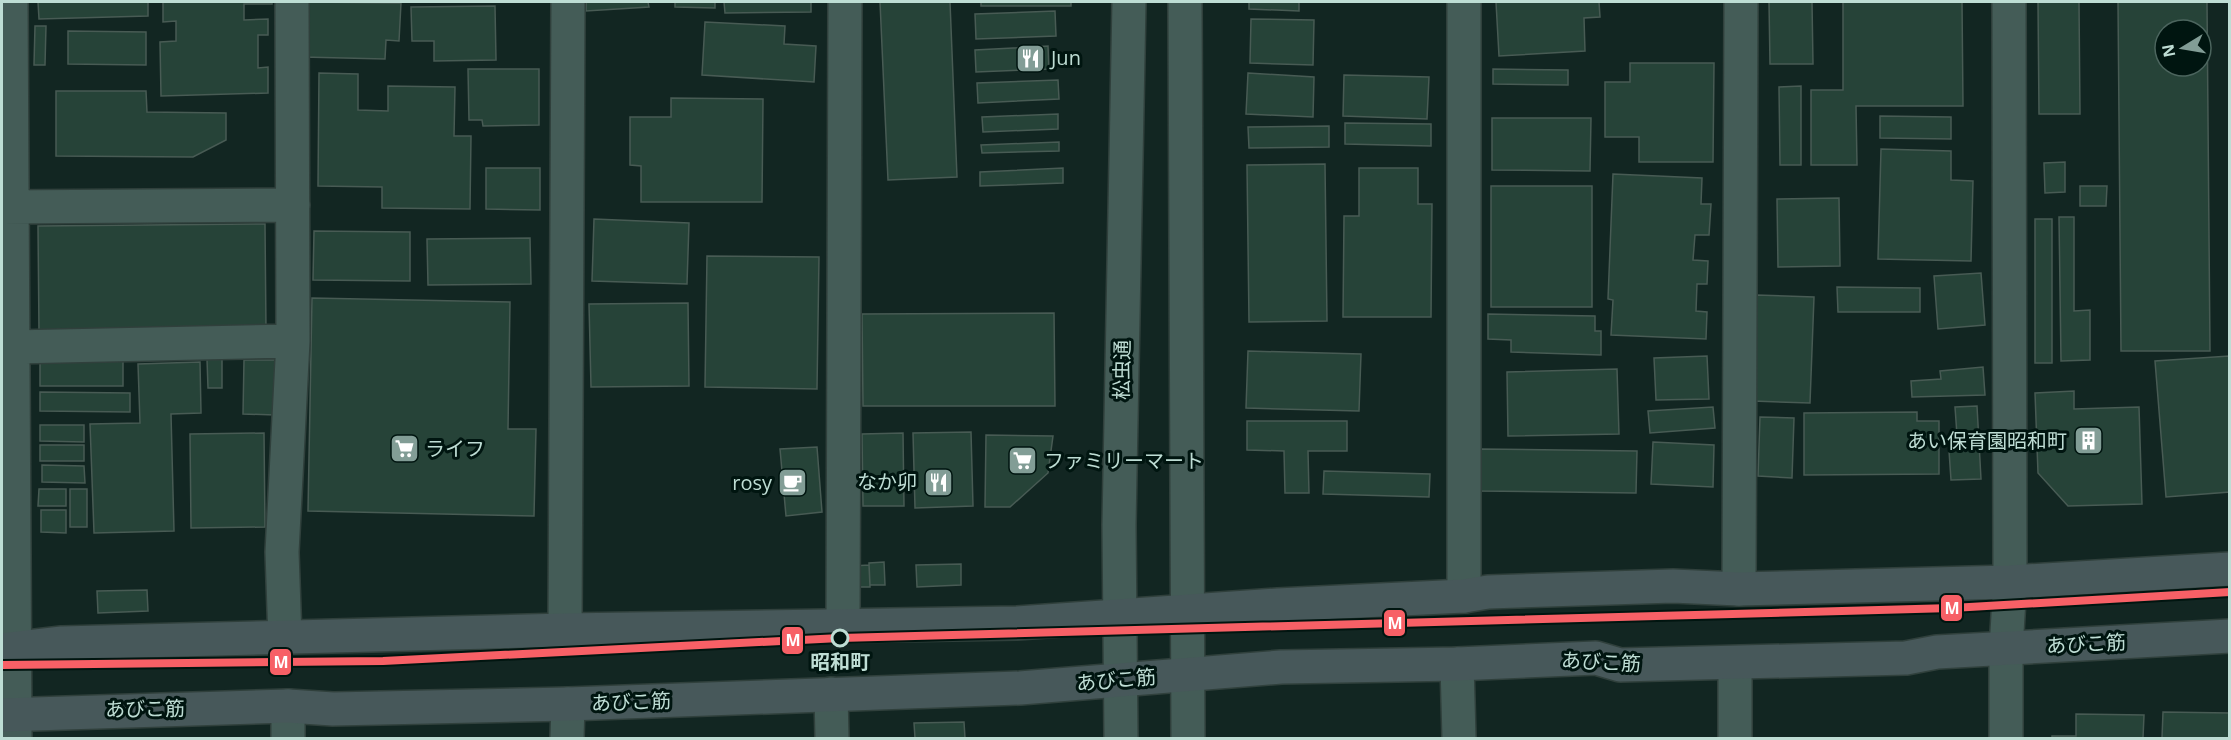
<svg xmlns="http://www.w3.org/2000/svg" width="2231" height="740" viewBox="0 0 2231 740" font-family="'Open Sans','Noto Sans JP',sans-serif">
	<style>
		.building { fill: #264338; stroke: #485b54; stroke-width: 1.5; fill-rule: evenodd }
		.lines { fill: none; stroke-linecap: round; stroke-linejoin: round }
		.minor-casing { stroke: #30403c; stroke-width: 36 }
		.tertiary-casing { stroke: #30403c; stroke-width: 36 }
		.primary-casing { stroke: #30403c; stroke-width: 36 }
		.minor { stroke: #445c57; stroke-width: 33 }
		.tertiary { stroke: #445c57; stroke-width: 33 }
		.primary { stroke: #47585a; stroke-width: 33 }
		.metro-1-casing { stroke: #001510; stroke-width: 12 }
		.metro-1 { stroke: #f76066; stroke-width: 8 }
		.stop-dot { fill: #001510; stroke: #beddd4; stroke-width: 3 }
		.labels { text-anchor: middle; stroke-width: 6; stroke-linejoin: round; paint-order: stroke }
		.poi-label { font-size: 20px; fill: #beddd4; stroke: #001510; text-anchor: start }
		.street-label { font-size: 20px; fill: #beddd4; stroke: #001510 }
		.stop-label { font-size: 20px; font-weight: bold; fill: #beddd4; stroke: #001510 }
		.line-badge { stroke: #001510; stroke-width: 2 }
		.badge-label { font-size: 16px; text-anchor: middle; font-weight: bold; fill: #fff }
	</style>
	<rect width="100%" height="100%" fill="#122622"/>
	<path class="building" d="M38 2H148V16L39 19Z
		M163 2H272V4H244V20L268 19V35H258V68L268 67V93L161 96 160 42 176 41V21L163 22Z
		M305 2 401 3 399 41 386 40 385 59 303 57Z
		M586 2H648L649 7 586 11Z
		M675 2H715V8L675 7Z
		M724 2H811V12L725 13Z
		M880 2H950L957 177 888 180Z
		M981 2H1071V6H981Z
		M1249 2H1299V11L1249 9Z
		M1496 2H1599L1600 17 1584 18 1585 51 1499 56Z
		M1769 2H1812L1813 64H1770Z
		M1843 2H1962L1963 106H1856L1857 165H1811V90H1843Z
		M2038 2H2079L2080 114H2039Z
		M2118 2H2207L2210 351H2121ZM2165 30H2201V66H2165Z
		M495 6 496 60 434 61V41H412L411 7Z
		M1055 11 1056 36 976 39 975 14Z
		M1251 19 1314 20 1313 65 1250 63Z
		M705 22 785 26 784 44 816 46 814 82 702 75Z
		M35 26H46L45 65H34Z
		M68 31 146 32V65L68 64Z
		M1048 46 1049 69 976 72 975 50Z
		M1630 63H1714L1713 162H1639V137H1605V82H1630Z
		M468 69H539V125L483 126 482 120H469Z
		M1493 69 1568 70V85L1493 84Z
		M319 73 358 74V110L388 111V86L455 87 454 136H471L470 209 382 208V187L318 186Z
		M1248 73 1314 77 1313 117 1246 114Z
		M1344 75 1429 77 1427 119 1343 116Z
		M1058 80 1059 99 978 103 977 83Z
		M1801 86V165H1780L1779 87Z
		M56 91H146L147 112 226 113V140L193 157 56 156Z
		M671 98 763 99 762 202H641V166L630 165V117H671Z
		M1058 114V129L983 132 982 117Z
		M1880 116 1951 117V139L1880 138Z
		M1492 118H1591L1590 171 1492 170Z
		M1345 123 1431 124V146L1345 144Z
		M1329 126V147L1249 148 1248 127Z
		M1059 142V151L982 153 981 145Z
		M1881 149 1951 151V180L1973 181 1971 261 1878 259Z
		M2065 162V192L2045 193 2044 163Z
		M1325 164 1327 321 1249 322 1247 165Z
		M486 168H540V210L486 209Z
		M1063 168V183L980 186V172Z
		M1359 168H1418V204H1432L1431 317H1343L1344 216H1359Z
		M1613 174 1702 178 1701 204H1711L1709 235H1695L1693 260 1708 261 1707 284H1697L1696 311 1707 312 1706 339 1611 335 1613 300 1608 299Z
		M1491 186H1592V307H1491Z
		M2080 186H2107L2106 206H2080Z
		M1839 198 1840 266 1778 267 1777 199Z
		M2059 217H2074V311L2090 310V360L2061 361Z
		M594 219 689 223 687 284 592 281Z
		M2035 219H2052V363H2035Z
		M265 224 266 330 39 332 38 226Z
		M314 231 410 232V281L313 280Z
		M530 238 531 284 428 285 427 239Z
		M707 256 819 257 817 389 705 387Z
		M1981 273 1985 325 1938 329 1934 276Z
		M1837 287 1920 288V312H1838Z
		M1756 295 1814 297 1810 403 1753 401Z
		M312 298 510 302 508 429H536L534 516 308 511Z
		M688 303 689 386 591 387 589 304Z
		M1054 313 1055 406H863L862 314Z
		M1488 314 1595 316V331H1601V355L1511 352V340L1488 339Z
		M1248 351 1361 354 1359 411 1246 408Z
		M1707 356 1709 399 1656 400 1654 358Z
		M2229 356 2230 492 2166 497 2155 361Z
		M222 358V388H208L207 359Z
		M244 360H276L275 415 243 414Z
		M40 361H123V386H40Z
		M200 362 201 413 171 414 174 531 94 533 90 424 140 423 138 364Z
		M1983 367 1985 395 1912 397 1911 381 1941 379 1940 371Z
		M1617 369 1619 434 1508 436 1507 372Z
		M2074 391V409L2139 407 2142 504 2068 506 2038 473 2035 393Z
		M40 392 130 393V412L40 411Z
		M1977 406 1981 479 1951 480 1948 436 1957 435 1955 407Z
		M1713 407 1715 428 1650 433 1648 411Z
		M1917 412V421H1939V474L1804 475V413Z
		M1760 417 1794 418 1792 478 1758 476Z
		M1247 421H1347V451H1308L1309 493H1285L1284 451 1247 450Z
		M40 425H84V442L40 441Z
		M971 432 973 506 915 508 913 433Z
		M264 433 265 527 191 528 190 434Z
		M903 433 904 506H863L862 434Z
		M986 435 1053 436 1048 473 1010 507H985Z
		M1653 442 1714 445 1713 487 1651 484Z
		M40 445H84V461H40Z
		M817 447 822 512 786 516 780 449Z
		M1481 449 1637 451 1636 493 1480 491Z
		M42 465 84 466 85 483 42 482Z
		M1324 471 1430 474 1429 497 1323 494Z
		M39 489H66V506H38Z
		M70 489H87V527H70Z
		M41 510H66V533L41 532Z
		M884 562 885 585H870L869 563Z
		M961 564V585L917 587 916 565Z
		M869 565 870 587H859L852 566Z
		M147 590 148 611 98 613 97 591Z
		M2163 712 2230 713V738H2162Z
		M2076 714 2144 715 2143 738H2052V736H2076Z
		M964 722 965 738H915L914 723Z"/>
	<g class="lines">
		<defs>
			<path id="minor" d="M11 2 15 738
				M2 207 293 205
				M13 347 293 341
				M1739 589 1741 2
				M1464 596V2
				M843 626 845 2
				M565 630 568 2
				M285 639 282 552 293 341 292 2
				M1457 664 1459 738
				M831 694 832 738
				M288 706V738
				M567 738 568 704
				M1735 738V663
				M2006 738V649L2010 582 2009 2"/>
			<path id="tertiary" d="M1185 2 1188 738
				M1121 738 1119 525 1129 2"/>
			<path id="primary" d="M2 650 62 643 565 630 1017 623 1278 605 1464 596 1488 592 1673 586 1739 589 2010 582 2230 569
				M2 715 288 706 333 709 568 704 1020 688 1281 667 1457 664 1596 658 1620 665 1906 658 1937 652 2230 636"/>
		</defs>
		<use href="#minor" class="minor-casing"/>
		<use href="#tertiary" class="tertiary-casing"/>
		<use href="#primary" class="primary-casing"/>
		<use href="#minor" class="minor"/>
		<use href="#tertiary" class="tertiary"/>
		<use href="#primary" class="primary"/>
		<defs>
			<path id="metro-1" d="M2 665 383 661 840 638 1952 608 2230 592"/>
		</defs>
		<use href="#metro-1" class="metro-1-casing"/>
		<use href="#metro-1" class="metro-1"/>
	</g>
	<defs>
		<symbol id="restaurant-square" viewBox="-11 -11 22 22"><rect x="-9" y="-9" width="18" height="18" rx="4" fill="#829d96" stroke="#001510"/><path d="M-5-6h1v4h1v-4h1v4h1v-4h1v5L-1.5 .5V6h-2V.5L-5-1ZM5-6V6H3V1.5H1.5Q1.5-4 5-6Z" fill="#fff"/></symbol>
		<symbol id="building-square" viewBox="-11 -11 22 22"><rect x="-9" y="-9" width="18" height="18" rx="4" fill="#829d96" stroke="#001510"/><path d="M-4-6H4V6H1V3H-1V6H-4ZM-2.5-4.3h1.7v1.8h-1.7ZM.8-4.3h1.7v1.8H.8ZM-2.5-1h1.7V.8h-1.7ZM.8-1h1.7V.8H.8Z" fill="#fff"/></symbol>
		<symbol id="supermarket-square" viewBox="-11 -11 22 22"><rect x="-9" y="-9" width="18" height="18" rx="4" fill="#829d96" stroke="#001510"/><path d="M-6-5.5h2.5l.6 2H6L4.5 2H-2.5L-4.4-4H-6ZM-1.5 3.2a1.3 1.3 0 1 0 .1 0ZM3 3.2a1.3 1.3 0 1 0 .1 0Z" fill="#fff"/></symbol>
		<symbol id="cafe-square" viewBox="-11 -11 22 22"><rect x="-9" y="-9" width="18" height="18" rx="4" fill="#829d96" stroke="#001510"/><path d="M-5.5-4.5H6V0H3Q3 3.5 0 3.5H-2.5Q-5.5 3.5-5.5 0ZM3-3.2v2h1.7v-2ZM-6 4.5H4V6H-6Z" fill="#fff"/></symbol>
	</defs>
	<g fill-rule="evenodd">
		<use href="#restaurant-square" x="1014" y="42" width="33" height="33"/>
		<use href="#building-square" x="2072" y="424" width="33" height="33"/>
		<use href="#supermarket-square" x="388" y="432" width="33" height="33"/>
		<use href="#supermarket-square" x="1006" y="444" width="33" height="33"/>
		<use href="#restaurant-square" x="922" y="466" width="33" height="33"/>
		<use href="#cafe-square" x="776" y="466" width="33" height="33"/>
	</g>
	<circle class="stop-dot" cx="840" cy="638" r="8"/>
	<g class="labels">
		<g class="poi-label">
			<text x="1051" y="65">Jun</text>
			<text x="2067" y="448" text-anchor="end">あい保育園昭和町</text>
			<text x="425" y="456">ライフ</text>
			<text x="1044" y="468">ファミリーマート</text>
			<text x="917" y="489" text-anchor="end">なか卯</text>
			<text x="772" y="490" text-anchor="end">rosy</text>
		</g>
		<g class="street-label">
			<text transform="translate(1122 370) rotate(-89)" y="7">松虫通</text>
			<text transform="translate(2086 644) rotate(-3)" y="7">あびこ筋</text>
			<text transform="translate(1601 662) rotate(3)" y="7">あびこ筋</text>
			<text transform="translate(1116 680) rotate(-5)" y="7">あびこ筋</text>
			<text transform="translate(631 702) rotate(-2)" y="7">あびこ筋</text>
			<text transform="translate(145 709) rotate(-1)" y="7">あびこ筋</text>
		</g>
		<g class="stop-label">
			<text x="840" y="669">昭和町</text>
		</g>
	</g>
	<g class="line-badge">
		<rect x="1940" y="594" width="23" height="28" rx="6" fill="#f76066"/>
		<rect x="1383" y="609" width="23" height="28" rx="6" fill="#f76066"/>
		<rect x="781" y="626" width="23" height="29" rx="6" fill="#f76066"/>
		<rect x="269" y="648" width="23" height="28" rx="6" fill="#f76066"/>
	</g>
	<g class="badge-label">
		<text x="1952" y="614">M</text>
		<text x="1395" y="629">M</text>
		<text x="793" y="646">M</text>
		<text x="281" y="668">M</text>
	</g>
	<rect width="2231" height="740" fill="none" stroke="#beddd4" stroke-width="6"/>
	<g transform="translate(2183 48) rotate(259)"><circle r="28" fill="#001510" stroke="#4c655e" stroke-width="1.5"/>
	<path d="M0-4.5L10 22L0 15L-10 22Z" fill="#829d96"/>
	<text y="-9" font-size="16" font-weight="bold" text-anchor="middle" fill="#beddd4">N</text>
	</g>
</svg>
